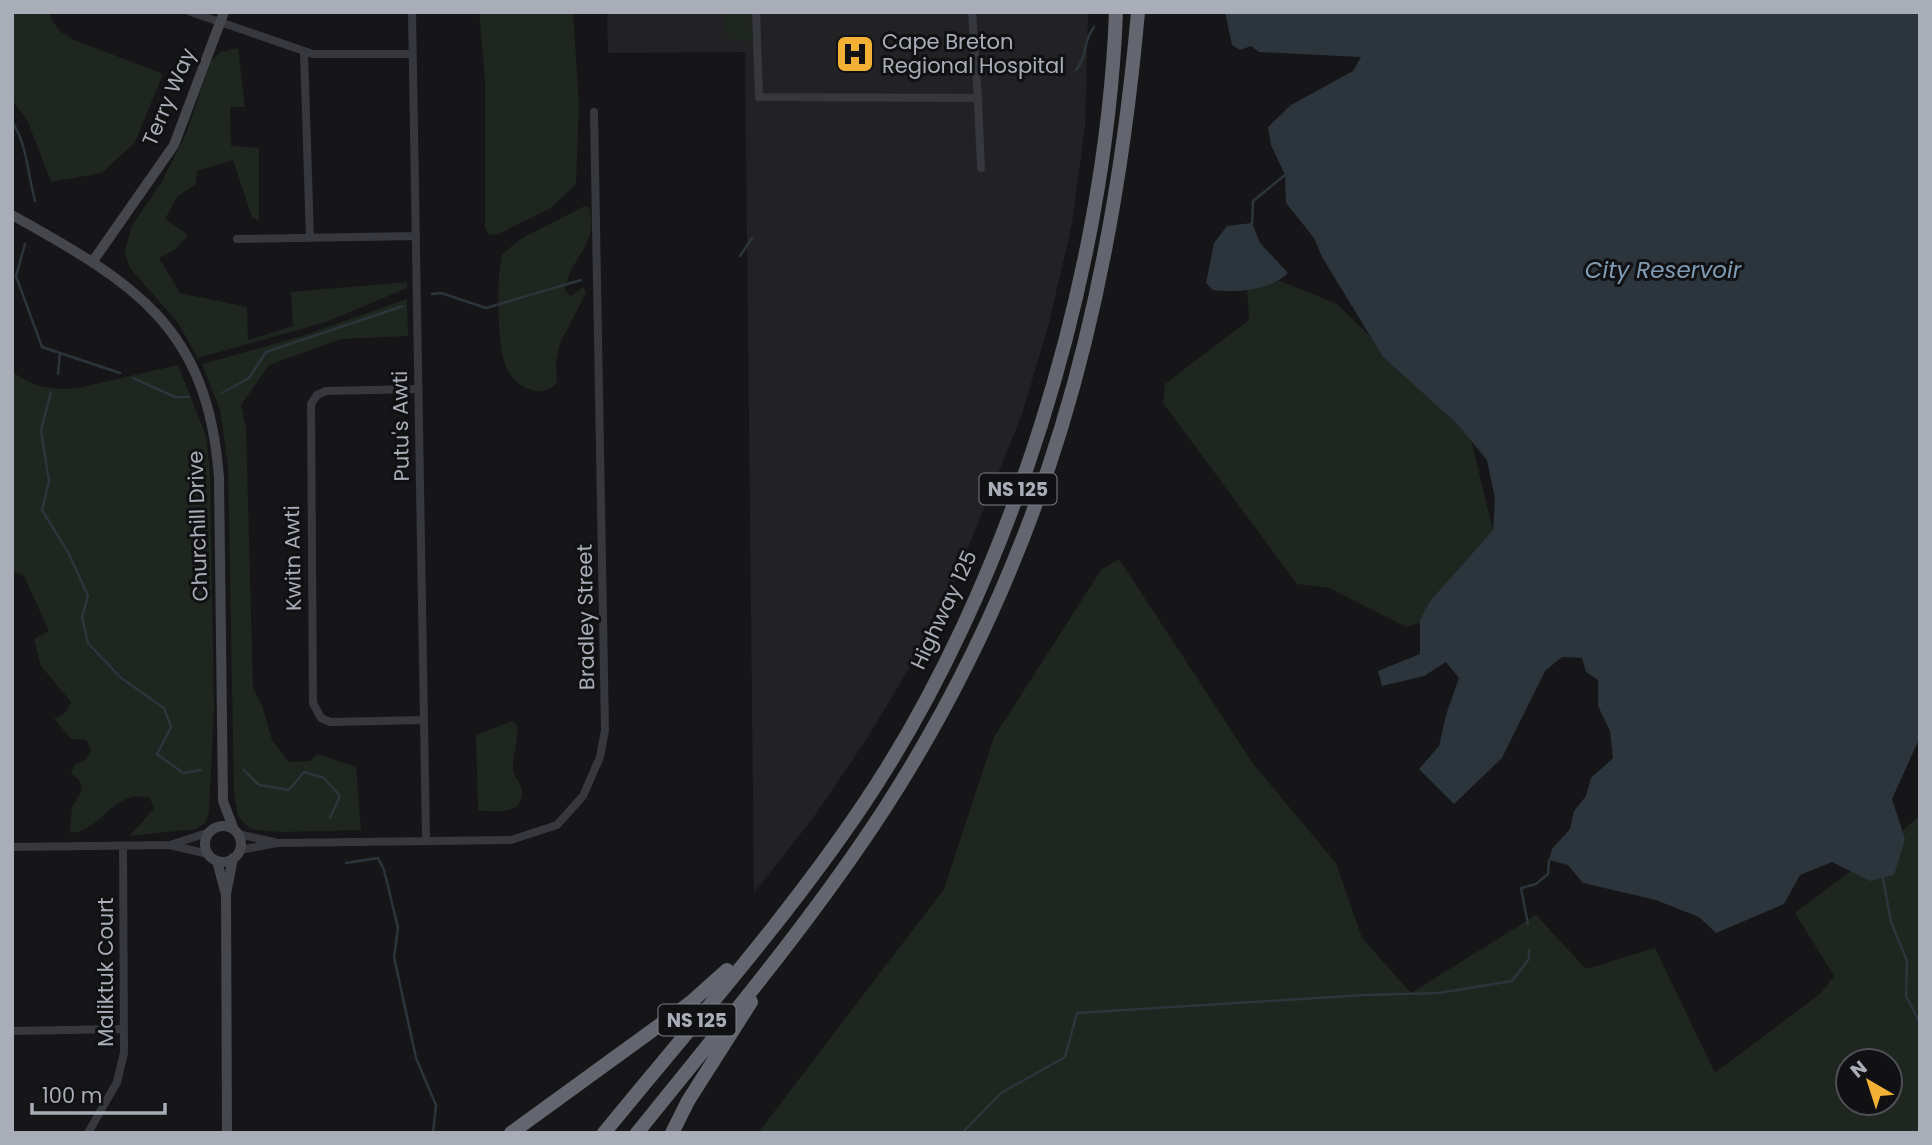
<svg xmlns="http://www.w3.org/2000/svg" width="1932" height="1145" viewBox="0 0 1932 1145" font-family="Poppins,sans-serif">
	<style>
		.built { fill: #222225 }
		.green { fill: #1e261f; fill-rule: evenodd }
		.water { fill: #2c353c }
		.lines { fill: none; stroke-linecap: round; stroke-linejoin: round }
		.stream { stroke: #2c353c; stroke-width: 2.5 }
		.street { stroke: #37383d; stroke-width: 8 }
		.secondary { stroke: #45474d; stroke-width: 10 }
		.highway { stroke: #63666e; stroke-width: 14 }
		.labels { text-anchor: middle; stroke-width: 6; stroke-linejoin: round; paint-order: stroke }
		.shield { fill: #111113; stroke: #7b7e86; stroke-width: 2 }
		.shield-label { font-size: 19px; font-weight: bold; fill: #a8adb8 }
		.poi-label { font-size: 21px; fill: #a8adb8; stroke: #111113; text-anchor: start }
		.street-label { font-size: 21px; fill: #a8adb8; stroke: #111113 }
		.water-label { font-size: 23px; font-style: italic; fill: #7f9bb3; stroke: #111113 }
	</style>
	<rect width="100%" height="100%" fill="#161618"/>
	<path class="built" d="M607 12H1088L1085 126 1072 224 1049 323 1022 414 954 582 913 662 866 740 813 818 754 893 745 52 608 53Z"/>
	<path class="green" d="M12 12H48L58 30 72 39 163 74 135 142 102 173 51 182 28 122 12 99Z
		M479 12H573L579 103 576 184 551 208 496 235 488 234 485 227V80Z
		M725 12H750L752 42 725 38Z
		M238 48 245 107H230L231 146 259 148V221L252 217 233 160 197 171 196 184 177 197 165 219 188 235 176 249 159 258 180 293 247 307 248 340 293 326 291 292 407 282V288L326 322 198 358 178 323 130 268 125 252 131 227 161 183 186 134 211 61 221 52Z
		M585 206 589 208C600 246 568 258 565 291L571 296 583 287 586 293 560 343 556 363 557 383C549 390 542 393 532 390 521 387 512 379 507 369 497 347 496 278 502 254L524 237Z
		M1280 281 1337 304 1371 337 1383 357 1457 424 1471 440 1493 530 1430 601 1420 623 1406 627 1329 588 1297 584 1163 403 1165 384 1249 320 1247 288Z
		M407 299 408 336 341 339 269 365 241 405 246 428 253 688 262 705 272 740 289 762 310 761 317 754 356 767 361 830 280 832 250 829 238 816 234 794 228 465 220 410 202 364 302 336Z
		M178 365 206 436 210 473 214 708 209 813 205 823 196 829 129 836 154 809 150 798C113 788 103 831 70 833L72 807 82 790 80 781 71 773 74 765 85 760 91 750 86 740 71 739 54 719 66 712 71 702 41 666 34 639 49 631 24 576 12 571V371C32 388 53 390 78 388Z
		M1119 559 1254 765 1336 863 1362 938 1411 993 1536 915 1586 969 1655 948 1715 1073 1821 993 1834 976 1795 913 1851 871 1905 839 1902 831 1920 815V1133H758L944 889 994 737 1101 570ZM1848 1061H1890V1103H1848Z
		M512 721 517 725C519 740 512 757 513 769 514 777 521 783 522 790 524 816 494 812 478 810L476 735Z"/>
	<path class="water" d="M1225 12H1920V737L1892 799 1905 839 1894 875 1870 881 1832 862 1800 875 1784 904 1716 933 1699 917 1656 900 1583 883 1568 865 1549 860 1552 849 1570 829 1574 811 1586 796 1591 778 1613 758 1610 731 1598 706V680L1586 672 1582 658 1562 657 1545 671 1502 758 1454 804 1419 769 1439 746 1446 715 1459 678 1446 662 1424 676 1382 686 1378 671 1420 654V620L1430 601 1493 530 1495 499 1487 460 1457 424 1383 357 1322 257 1314 238 1286 203 1285 175 1271 145 1268 127 1291 105 1353 71 1361 57 1259 52 1251 46 1240 50 1232 45Z
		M1252 223 1260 243 1288 273C1271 290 1236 293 1213 290L1206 283 1214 243 1227 226Z"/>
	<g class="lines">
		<path class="stream" d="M1076 70C1087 58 1083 40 1094 27
			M12 122C27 143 28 176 35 201
			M1252 223 1253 201 1285 175
			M25 244 16 276 42 347 120 373
			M740 256 752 238
			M432 294 441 293 486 308 581 280
			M58 374 60 353
			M133 378 175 397H189
			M51 392 41 430 49 482 42 510 69 554 88 596 82 617 88 643 121 678 164 708 171 727 157 754 183 773 201 770
			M222 393 249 378 266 352 403 306
			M244 770 259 785 289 790 304 772 324 778 340 796 330 818
			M346 863 378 858 384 870 398 928 394 957 416 1058 436 1105 433 1133
			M1883 878 1891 922 1907 961 1906 996 1920 1023
			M1528 924 1521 888 1536 884 1548 874 1549 860
			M962 1133 1001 1093 1065 1057 1077 1013 1364 995 1439 993 1512 981 1529 959V950"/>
		<path class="street" d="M191 12 313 54H412
			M412 12 426 840
			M756 12 759 97 978 98 972 12
			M304 52 310 238
			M978 98 981 168
			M237 239 416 236
			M418 389 326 391 317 395 311 404 313 703 321 718 330 722 424 720
			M238 834 274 842
			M170 845 210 832
			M12 847 170 845 208 854
			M240 850 277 843 511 840 557 825 583 796 600 757 605 730 594 112
			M12 1031 124 1029
			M88 1133 117 1082 124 1053 123 846"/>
		<path class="secondary" d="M12 215C134 283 208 326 219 478L223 801 234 830
			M93 261 174 145 224 12
			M205 844a18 18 0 1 1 36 0a18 18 0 1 1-36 0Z
			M217 861 225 891
			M227 1133 226 894 233 858"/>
		<path class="highway" d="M511 1133 690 1003 727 970
			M604 1133C692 1025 785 921 863 805 1010 587 1106 275 1116 12
			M637 1133C722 1027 811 922 885 808 1045 560 1112 303 1138 12
			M672 1133 688 1101 751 1002"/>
	</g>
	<defs>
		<symbol id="hospital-square" viewBox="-11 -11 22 22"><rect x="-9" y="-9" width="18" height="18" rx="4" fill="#f2b134" stroke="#111113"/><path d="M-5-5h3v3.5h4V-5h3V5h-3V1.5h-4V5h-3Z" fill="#111"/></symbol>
	</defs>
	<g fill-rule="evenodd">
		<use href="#hospital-square" x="833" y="32" width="44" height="44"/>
	</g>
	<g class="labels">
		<g class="shield">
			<rect x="979.5" y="473.5" width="77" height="31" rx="5"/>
			<rect x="658.5" y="1004.5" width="77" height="31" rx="5"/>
		</g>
		<g class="shield-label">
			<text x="1018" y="496">NS 125</text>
			<text x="697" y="1027">NS 125</text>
		</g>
		<g class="poi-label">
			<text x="882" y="49">Cape Breton<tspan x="882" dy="24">Regional Hospital</tspan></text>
		</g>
		<g class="street-label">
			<text transform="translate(169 97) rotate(-67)" y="7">Terry Way</text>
			<text transform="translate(401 426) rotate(-91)" y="7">Putu's Awti</text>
			<text transform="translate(198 526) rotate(-92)" y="7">Churchill Drive</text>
			<text transform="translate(293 558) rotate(-91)" y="7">Kwitn Awti</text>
			<text transform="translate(944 610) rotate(-65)" y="7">Highway 125</text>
			<text transform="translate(586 617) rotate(-91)" y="7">Bradley Street</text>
			<text transform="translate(106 972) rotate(-90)" y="7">Maliktuk Court</text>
		</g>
		<g class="water-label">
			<text x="1663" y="278">City Reservoir</text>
		</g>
	</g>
	<rect width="1932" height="1145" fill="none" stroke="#a8adb8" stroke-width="28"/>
	<g transform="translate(1869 1082) rotate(321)"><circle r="33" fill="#111113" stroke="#4d4f55" stroke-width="2"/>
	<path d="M0-5L12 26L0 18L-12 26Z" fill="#f2b134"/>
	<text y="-10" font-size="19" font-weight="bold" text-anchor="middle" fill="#a8adb8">N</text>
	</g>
	<path d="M32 1103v10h133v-10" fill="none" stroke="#a8adb8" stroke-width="3.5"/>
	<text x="42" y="1103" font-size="21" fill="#a8adb8" stroke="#111113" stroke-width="5" paint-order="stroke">100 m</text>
</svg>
